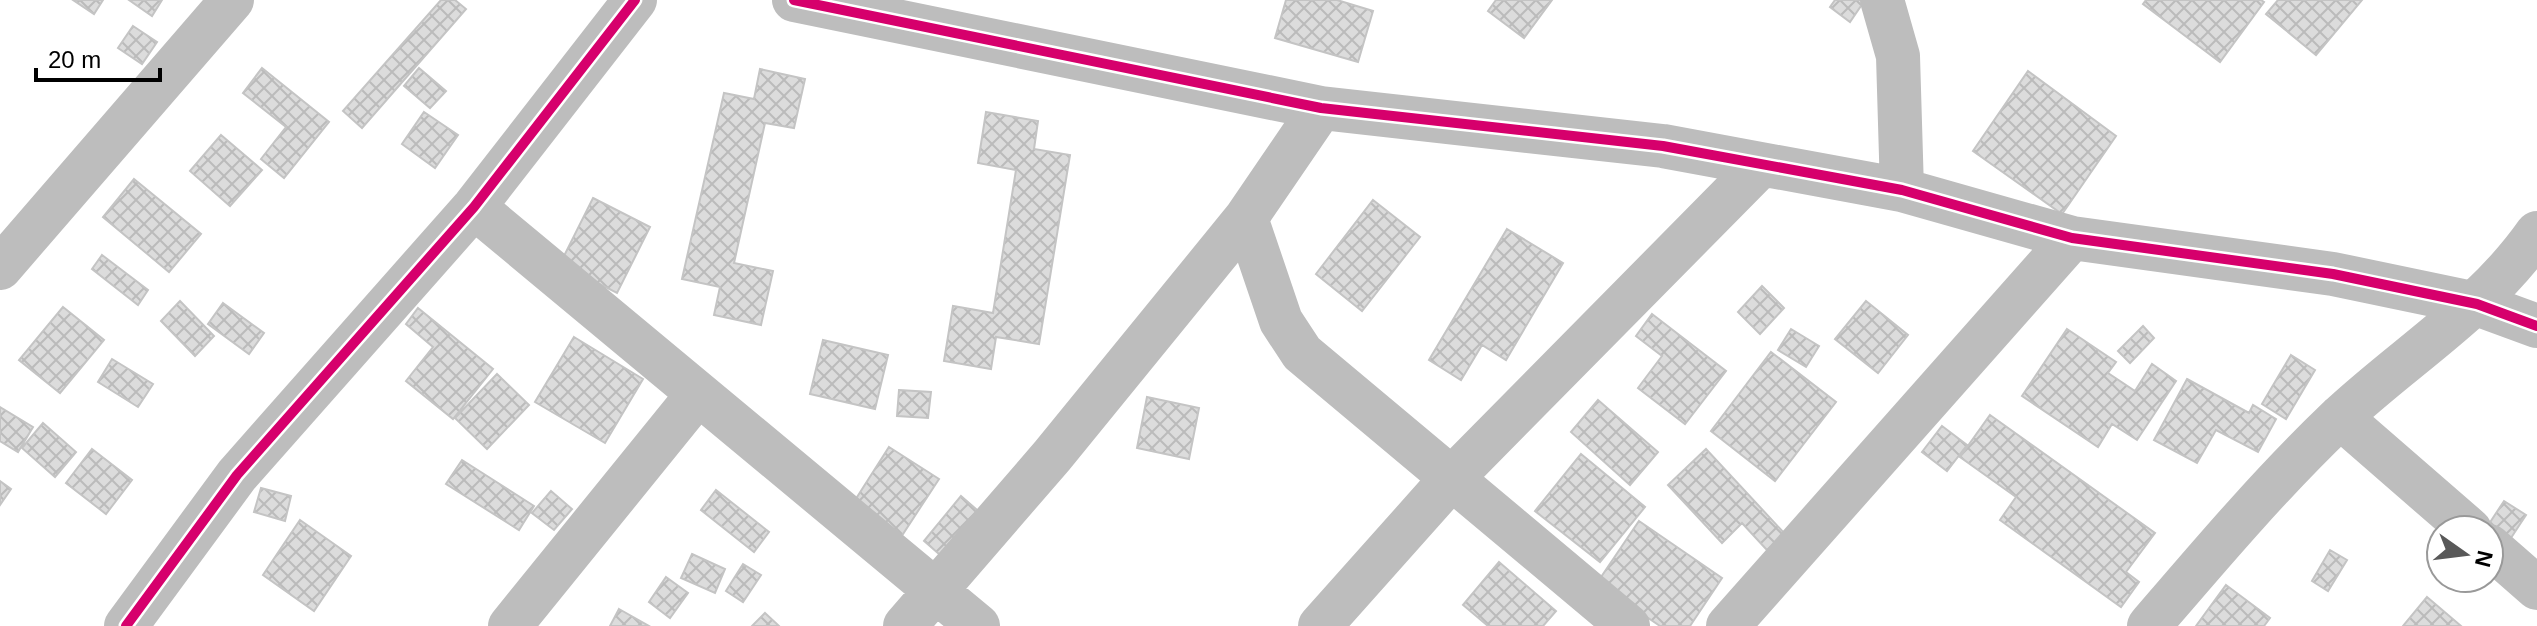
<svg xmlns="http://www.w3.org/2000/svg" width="2537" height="626" viewBox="0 0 2537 626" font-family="Arial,sans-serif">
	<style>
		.building { fill: url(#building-cross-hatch); stroke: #c4c4c4; stroke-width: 2 }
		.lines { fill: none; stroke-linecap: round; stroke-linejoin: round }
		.street { stroke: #bdbdbd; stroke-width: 44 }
		.cycleway-casing { stroke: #fff; stroke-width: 15 }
		.cycleway { stroke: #d6006c; stroke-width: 10 }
	</style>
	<defs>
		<pattern id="building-cross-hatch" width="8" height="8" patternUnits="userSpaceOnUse" patternTransform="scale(2)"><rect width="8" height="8" fill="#dcdcdc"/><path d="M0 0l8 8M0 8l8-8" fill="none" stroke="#bbb"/></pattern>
	</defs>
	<rect width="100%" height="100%" fill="#fff"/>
	<path class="building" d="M73 0H103L94 14Z
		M129 0H162L152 16Z
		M441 0H455L466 9 362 128 343 111Z
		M1286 0H1337L1373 11 1358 62 1275 38Z
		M1496 0H1552L1524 38 1488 11Z
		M1835 0H1865L1850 22 1830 7Z
		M2146 0H2261L2264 2 2220 62 2143 4Z
		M2278 0H2362L2316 55 2266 14Z
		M133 26 157 42 142 64 118 48Z
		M262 68 329 122 284 178 261 159 286 127 243 93Z
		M419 68 446 91 430 108 404 86Z
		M760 69 805 79 794 128 765 123 734 263 773 271 761 325 714 315 720 287 682 279 724 93 754 99Z
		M2028 71 2116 136 2062 214 1973 151Z
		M424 112 458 135 435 168 402 144Z
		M986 112 1038 121 1034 149 1070 155 1039 344 996 337 991 369 944 361 953 306 993 313 1016 170 978 163Z
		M221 135 262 170 230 206 190 171Z
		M134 179 201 234 169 272 103 217Z
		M593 198 650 227 617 293 560 264Z
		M1373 200 1420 237 1362 311 1316 274Z
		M1507 229 1563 263 1506 360 1482 345 1461 380 1429 360Z
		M102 255 148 290 138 305 92 269Z
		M1762 286 1784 308 1760 334 1738 312Z
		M180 301 214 336 195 356 161 321Z
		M1866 301 1908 335 1878 373 1835 339Z
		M223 303 264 333 249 354 208 324Z
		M63 307 104 340 60 393 19 360Z
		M418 308 493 369 453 419 406 381 433 347 406 324Z
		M1652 314 1726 371 1685 424 1638 388 1662 356 1636 336Z
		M2143 326 2154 338 2130 363 2118 351Z
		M1791 329 1819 346 1806 367 1778 350Z
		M2067 329 2116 362 2108 373 2135 391 2152 364 2176 381 2137 440 2112 424 2098 447 2022 396Z
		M574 337 643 379 605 443 535 402Z
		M823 340 888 355 875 409 810 394Z
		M1771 352 1836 402 1775 481 1711 431Z
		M2291 355 2315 370 2286 419 2262 404Z
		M112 359 153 384 138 407 98 382Z
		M497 374 529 405 487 449 455 418Z
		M2187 379 2249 413 2253 405 2276 419 2258 452 2216 430 2197 463 2154 440Z
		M899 390 931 392 928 418 897 416Z
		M1147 397 1199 408 1189 459 1137 448Z
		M1598 400 1658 452 1630 485 1571 432Z
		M0 407 33 427 18 452 0 441Z
		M1990 415 2155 533 2126 572 2139 582 2121 607 2000 520 2016 497 1960 457Z
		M43 423 76 452 55 477 22 448Z
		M1942 426 1967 445 1947 471 1922 452Z
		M889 447 939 479 901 537 852 505Z
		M92 449 132 480 106 514 66 483Z
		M1706 449 1785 534 1767 550 1742 523 1722 543 1668 485Z
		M1581 454 1645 507 1600 562 1535 511Z
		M462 460 534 506 519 530 446 484Z
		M0 481 11 489 0 505Z
		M261 488 291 496 285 521 254 512Z
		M716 490 769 532 754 552 701 510Z
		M551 491 572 509 554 530 532 513Z
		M961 496 984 516 947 561 924 541Z
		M2504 501 2526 515 2509 541 2487 527Z
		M300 520 351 556 314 611 263 575Z
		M1639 521 1722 578 1690 626H1660L1597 583Z
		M2330 550 2347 560 2328 591 2312 581Z
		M692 554 725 569 715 593 681 578Z
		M1499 562 1556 611 1543 626H1488L1463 605Z
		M743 564 761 575 743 602 726 591Z
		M666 577 688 593 670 618 649 602Z
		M2226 585 2270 618 2264 626H2196Z
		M2427 597 2461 626H2403Z
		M619 609 649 626H610Z
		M765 613 779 626H752Z"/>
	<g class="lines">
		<path class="street" d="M794 0 1321 108 1663 146 1902 190 2072 238 2333 274 2477 304 2537 326
			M1882 0 1898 56 1902 190
			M474 207 978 626
			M1246 218 1281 321 1302 353 1628 626
			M0 268 232 0
			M2340 417 2470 530
			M2489 546 2537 588
			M126 626 237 475 474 207 635 0
			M510 626 698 394
			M905 626 1052 456 1246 218 1321 108
			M1320 626 1451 479 1760 166
			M1728 626 2072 238
			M2149 626C2210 555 2270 484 2338 419 2405 356 2483 310 2537 233"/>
		<defs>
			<path id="cycleway" d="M794 0 1321 108 1663 146 1902 190 2072 238 2333 274 2477 304 2537 326
				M126 626 237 475 474 207 635 0"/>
		</defs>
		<use href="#cycleway" class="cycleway-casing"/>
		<use href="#cycleway" class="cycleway"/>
	</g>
	<g transform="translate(2465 554) rotate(104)"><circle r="38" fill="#ffffff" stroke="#999999" stroke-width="2"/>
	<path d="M0-6L14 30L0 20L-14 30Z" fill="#595959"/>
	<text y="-12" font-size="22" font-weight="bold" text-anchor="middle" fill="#000000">N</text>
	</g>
	<path d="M36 68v12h124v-12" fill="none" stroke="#000000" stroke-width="4"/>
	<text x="48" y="68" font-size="24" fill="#000000" stroke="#ffffff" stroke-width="6" paint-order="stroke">20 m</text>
</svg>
